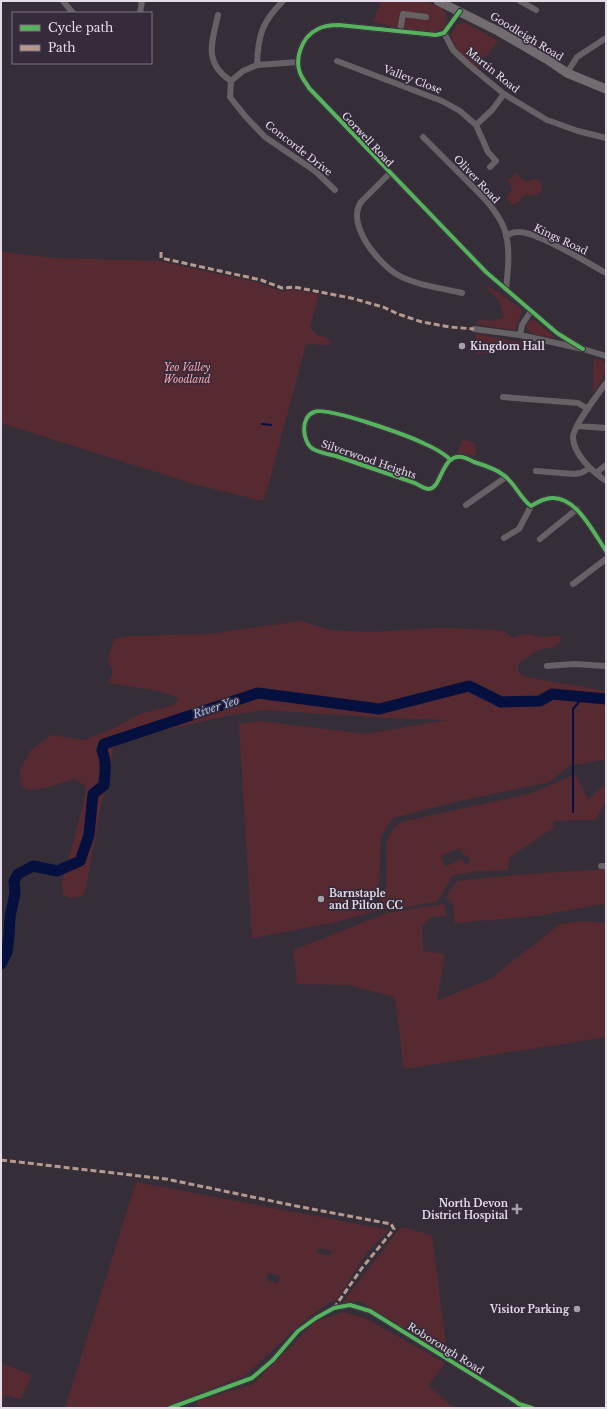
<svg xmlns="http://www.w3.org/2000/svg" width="607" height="1409" viewBox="0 0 607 1409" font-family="'Libre Baskerville',serif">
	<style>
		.green { fill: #572a32; fill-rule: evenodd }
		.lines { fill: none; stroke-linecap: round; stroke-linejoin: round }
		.stream { stroke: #05103e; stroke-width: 2 }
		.river { stroke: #05103e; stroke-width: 11 }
		.street { stroke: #656164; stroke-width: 6 }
		.secondary { stroke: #706c6f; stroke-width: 9 }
		.quiet { stroke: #b69a8f; stroke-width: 3; stroke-dasharray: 6 3; stroke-linecap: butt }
		.cycleway-casing { stroke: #362b3b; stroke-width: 6 }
		.cycleway { stroke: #56b35d; stroke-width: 4 }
		.poi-dot { fill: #a7a0aa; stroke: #362b3b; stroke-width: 1.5 }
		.labels { text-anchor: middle; stroke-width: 3.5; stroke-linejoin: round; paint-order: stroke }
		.street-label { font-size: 10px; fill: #e4dde7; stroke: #362b3b }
		.poi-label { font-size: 10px; font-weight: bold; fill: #e4dde7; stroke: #362b3b; text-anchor: start }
		.park-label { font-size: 10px; font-style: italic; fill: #fba4ae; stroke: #362b3b }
		.water-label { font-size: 11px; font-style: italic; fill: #a2c1f2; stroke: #362b3b }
	</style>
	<rect width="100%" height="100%" fill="#352e38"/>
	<path class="green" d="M381 1H424L442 8 447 16 445 26C444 28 442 29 440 30 429 36 387 25 373 22Z
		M466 23 498 41 476 69C465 59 454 50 451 35L457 24Z
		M514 173 527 182 533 179 539 180 542 185V190L536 196 526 194C521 199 511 213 507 197L512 190 508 180 513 177Z
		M1 252 56 258 159 261 259 283 283 292 292 289 319 295 310 327 317 335 328 338 330 341V343L326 345 306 344 269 483 263 501 197 485 1 423Z
		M487 285 519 307 522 311 515 330H512L477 324 479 319 492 321 504 317 499 300 489 290Z
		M534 320 555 337 554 338C544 336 528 337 526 325L529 321Z
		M475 334 543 346V350H529L522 351 503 350 477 354Z
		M594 358 605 362C607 373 600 384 594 392H593Z
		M462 439 475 443 476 457 468 454 458 453Z
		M301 621 330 630 370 632 441 628 474 629 504 631 513 638C530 630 529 637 545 637 551 637 553 635 560 636L561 641 555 647 538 650 518 664V671L526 677 606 691V759L569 766 549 782 459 801 393 818 381 836 379 882 372 906 380 901 386 887 387 840 394 828 401 822 529 794 576 774 588 800 603 786 606 789V801L595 820 553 821V828L509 858 508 870 479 871 453 875 437 902 372 912 332 923 252 938 239 724 259 721 366 734 447 720 388 718 264 710 226 716 140 736 114 745 99 815 86 888 82 896 71 898 63 895 62 883 85 797 86 786 75 779 44 788 28 790 21 786 20 769 31 750 51 735 85 740 116 727 140 714 174 705 179 698 159 691 108 683 113 673 108 659 114 639 131 636 209 634ZM460 848 464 856 468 855 470 862 465 864 462 859 445 867 441 856Z
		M606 869V904L595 905 538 916 455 923 453 904 446 897 457 881 529 874Z
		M444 904 447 916 431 917 422 926 423 951 445 954 437 1001 490 979 560 924 585 921 606 923V1037L404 1069 395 997 348 985 297 984 293 950 387 913Z
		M136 1182 389 1230 366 1253 337 1300 327 1304 299 1325 245 1376 161 1408H65ZM318 1248 331 1250 330 1256 317 1253ZM268 1273 280 1276 278 1283 266 1280Z
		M401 1227 432 1235 445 1336 444 1354 360 1301 343 1302Z
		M343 1312 365 1318 445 1363 428 1386 454 1408H196L198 1401 253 1384 315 1322Z
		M1 1363 29 1374 31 1378 21 1399 5 1395 1 1408Z"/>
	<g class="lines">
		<path class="stream" d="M262 424 271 425
			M573 812V709L583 697"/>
		<path class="river" d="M1 964 7 952 9 936 10 917 15 893 14 881 18 874 33 866 57 871 80 861 89 835 93 794 104 785C105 771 107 763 102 750L104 744 258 693 379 709 469 686 501 702 540 701 552 694 606 699"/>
		<path class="street" d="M63 1 73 13
			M520 1 536 10
			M460 11 444 33 436 35 339 25C332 25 325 25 318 29 301 37 293 61 302 77 304 81 307 84 309 88L486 272 557 333 573 343 583 349
			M140 13 142 1
			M218 15C212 42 203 63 231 81
			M400 31 403 14 426 17
			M444 33 453 50 470 66 504 94 547 120 578 131 606 138
			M337 61 442 101 460 111 476 125 492 110 504 94
			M298 62 257 65 243 71 231 81 230 97 245 116 265 137 315 171 335 190
			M257 65C258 35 262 22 283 1
			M567 73 577 57 606 38
			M476 125 488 152 496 161 490 167
			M423 137C436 150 449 163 462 176 477 191 496 208 504 228 511 247 508 269 506 289
			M390 173 361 202C346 225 378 263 398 275 415 285 442 288 462 293
			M506 236C509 234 513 232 518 232 536 231 588 263 606 273
			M474 329 520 335 583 349 606 356
			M520 335 522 325 531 311
			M606 383C599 393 572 427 573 438 574 455 593 472 606 481
			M503 397 578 403 588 409
			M578 426 606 428
			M451 460C443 453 435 448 425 444 409 436 327 406 314 412 300 417 302 442 313 449 320 453 328 454 336 456L415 483C419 485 425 489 429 489 442 488 441 454 462 457 467 458 470 460 474 462 483 465 494 468 502 474 515 482 519 497 531 506 536 503 541 500 546 499 574 491 593 532 606 551
			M536 471 574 474 581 473 590 468
			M596 473 606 465
			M466 505 506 477
			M504 538 519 529 531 506
			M540 539 577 509
			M573 584 606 559
			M547 666 574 664 606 666
			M601 866H606
			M170 1408 252 1378 273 1360 298 1331 316 1318 334 1308 350 1305 370 1311 512 1399 519 1404 532 1408"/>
		<path class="secondary" d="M438 1 498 31 548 60 567 73 606 89"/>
		<path class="quiet" d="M161 252V258L261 280 282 288 294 287 351 298 383 307 398 314 422 322 450 327 474 329
			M1 1160 166 1179 296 1206 391 1224 394 1229 362 1268 334 1308"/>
		<defs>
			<path id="cycleway" d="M460 11 444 33 436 35 339 25C332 25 325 25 318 29 301 37 293 61 302 77 304 81 307 84 309 88L486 272 557 333 573 343 583 349
				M451 460C443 453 435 448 425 444 409 436 327 406 314 412 300 417 302 442 313 449 320 453 328 454 336 456L415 483C419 485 425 489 429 489 442 488 441 454 462 457 467 458 470 460 474 462 483 465 494 468 502 474 515 482 519 497 531 506 536 503 541 500 546 499 574 491 593 532 606 551
				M170 1408 252 1378 273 1360 298 1331 316 1318 334 1308 350 1305 370 1311 512 1399 519 1404 532 1408"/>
		</defs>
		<use href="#cycleway" class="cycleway-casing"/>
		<use href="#cycleway" class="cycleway"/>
	</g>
	<g class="poi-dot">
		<circle cx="462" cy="346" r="4"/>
		<circle cx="321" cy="899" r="4"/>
		<path d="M515 1203h4v4h4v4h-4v4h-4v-4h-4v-4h4z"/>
		<circle cx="577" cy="1309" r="4"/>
	</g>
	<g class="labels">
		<g class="street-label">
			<text transform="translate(527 36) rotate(31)" y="4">Goodleigh Road</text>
			<text transform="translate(493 70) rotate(39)" y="4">Martin Road</text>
			<text transform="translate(413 79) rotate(21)" y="4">Valley Close</text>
			<text transform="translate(368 139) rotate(47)" y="4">Gorwell Road</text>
			<text transform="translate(299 148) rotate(38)" y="4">Concorde Drive</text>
			<text transform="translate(477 179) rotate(47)" y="4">Oliver Road</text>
			<text transform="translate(561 239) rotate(25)" y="4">Kings Road</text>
			<text transform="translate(369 459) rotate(19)" y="4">Silverwood Heights</text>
			<text transform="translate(446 1348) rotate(32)" y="4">Roborough Road</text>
		</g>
		<g class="poi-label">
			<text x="470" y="350">Kingdom Hall</text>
			<text x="329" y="897">Barnstaple<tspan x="329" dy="12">and Pilton CC</tspan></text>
			<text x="508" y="1207" text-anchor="end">North Devon<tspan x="508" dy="12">District Hospital</tspan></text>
			<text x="569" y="1313" text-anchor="end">Visitor Parking</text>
		</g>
		<g class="park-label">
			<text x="187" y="371">Yeo Valley<tspan x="187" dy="12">Woodland</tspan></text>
		</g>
		<g class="water-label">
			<text transform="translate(216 707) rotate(-18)" y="4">River Yeo</text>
		</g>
	</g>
	<rect width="607" height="1409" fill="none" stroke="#e4dde7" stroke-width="4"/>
	<rect x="12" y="12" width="140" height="52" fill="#362b3b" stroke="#7c7280"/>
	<rect x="20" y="25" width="20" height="6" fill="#56b35d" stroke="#7c7280"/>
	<text x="48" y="32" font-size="12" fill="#e4dde7">Cycle path</text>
	<rect x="20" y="45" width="20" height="6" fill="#b69a8f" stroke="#7c7280"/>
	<text x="48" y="52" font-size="12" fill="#e4dde7">Path</text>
</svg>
